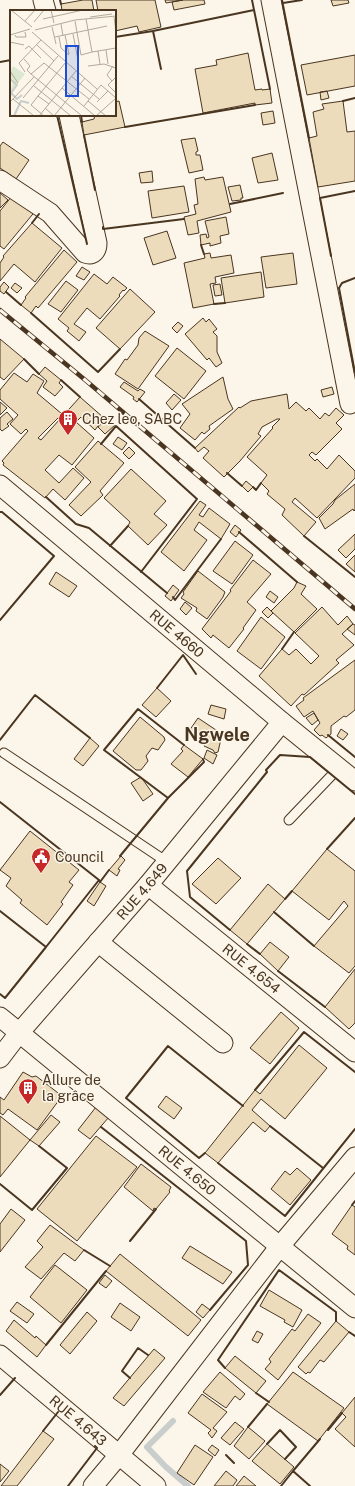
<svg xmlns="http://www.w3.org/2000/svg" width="355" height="1486" viewBox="0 0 355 1486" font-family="'Public Sans',sans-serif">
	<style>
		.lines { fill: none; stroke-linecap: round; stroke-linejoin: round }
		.stream { stroke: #c9cecd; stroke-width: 6 }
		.building { fill: #ecdcbc; stroke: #4a3520 }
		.service-casing { stroke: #4a3520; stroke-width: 11 }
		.minor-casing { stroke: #4a3520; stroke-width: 21 }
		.service { stroke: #fbf6e9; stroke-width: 9 }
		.minor { stroke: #fbf6e9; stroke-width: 19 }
		.rail-casing { stroke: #4a3520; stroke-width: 4.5 }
		.rail { stroke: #fbf6e9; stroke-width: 3; stroke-dasharray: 9; stroke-linecap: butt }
		.wall { stroke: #4a3520; stroke-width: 2 }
		.labels { text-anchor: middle; stroke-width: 3; stroke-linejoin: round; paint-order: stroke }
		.poi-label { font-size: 14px; fill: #4a3520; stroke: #fbf6e9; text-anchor: start }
		.street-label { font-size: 14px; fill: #4a3520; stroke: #fbf6e9 }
		.district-label { font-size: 18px; font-weight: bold; fill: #4a3520; stroke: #fbf6e9 }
		.inset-river { fill: none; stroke: #c9cecd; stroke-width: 2 }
		.inset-road { fill: none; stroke: #b4a999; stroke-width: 1 }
		.view { fill: #1d4ed8; fill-opacity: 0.15; stroke: #1d4ed8; stroke-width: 2 }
		.inset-edge { fill: none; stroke: #4a3520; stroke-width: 2 }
	</style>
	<rect width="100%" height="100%" fill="#fbf6e9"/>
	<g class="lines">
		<path class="stream" d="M164 1465 147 1447 173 1421
			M166 1467 188 1486"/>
	</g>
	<path class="building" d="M83 0H92L94 11H62L61 4Z
		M96 0H155L161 27 139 32 137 26 115 31V11H98Z
		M165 0H183L166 3Z
		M183 0H204L205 4 174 10 172 2Z
		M331 0H348L349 3 333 6Z
		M248 53 255 90 262 89V90L270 89 272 103 255 105V103L203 113 195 69 217 65 216 60Z
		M355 55V86L307 95 301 65Z
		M327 91 329 98 321 100 320 92Z
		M119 101 125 127 84 135 82 122 94 119 95 115H115V102Z
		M343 101 347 132 355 131V181L318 187 309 138 317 136 313 112 324 109 322 104Z
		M273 111 275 123 263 125 261 113Z
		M195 138 198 151 196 152V155H200L203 170 189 173 181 140Z
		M3 142 29 160 16 179 0 168V146Z
		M272 153 278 180 258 183 252 158Z
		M152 171 153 182 141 183 139 173Z
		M204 177 205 180 223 177 231 212 197 221 199 233 188 235 184 217 196 214 194 205 198 204 195 179Z
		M240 185 243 198H241V200L232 201 228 187Z
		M184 186 189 212 152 218 148 191Z
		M16 191 37 209 4 249 0 246V211Z
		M0 193 8 200 0 208Z
		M226 217 229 234 220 236 221 243 210 246V243L201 245 200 235 206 234 207 238 209 237 205 221Z
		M32 223 62 248 35 282 14 264 0 281V263L4 257 3 256Z
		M167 231 176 258 153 265 144 238Z
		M64 250 77 262 38 308 36 306 31 313 21 305 26 298 25 297Z
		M210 253 211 258 231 255 234 273 215 277 216 283 210 284 214 304 193 308 184 263 205 258 204 254Z
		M293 253 297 284 266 288 261 257Z
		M82 267 90 272 84 280 76 276Z
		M261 272 264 297 225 303 221 278Z
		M94 274 107 284 113 277 127 288 124 291 123 290 119 295 120 296 100 319 87 308 74 324 86 332 79 341 67 331 69 328 58 319Z
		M66 281 78 290 61 312 48 304Z
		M4 282 9 287 4 294 0 291V287Z
		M15 283 22 288 17 293 11 288Z
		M220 284 222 295 215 296 213 285Z
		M130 289 155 312 120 349 96 328Z
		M203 318 206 322 209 319 217 329 213 332 217 336V352L222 363 216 367 209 358 207 360 185 334Z
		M178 322 183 326 177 333 172 328Z
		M145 331 169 346 138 389 115 374 125 359 127 360 138 345 139 338Z
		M0 339 24 359 4 380 0 377Z
		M177 348 206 371 184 399 155 376Z
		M45 367 61 380 59 383 63 387 55 396 43 387 47 381 39 374Z
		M14 373 27 382 33 374 44 381 37 393 62 414 38 438 41 440 80 397 104 418 95 430 81 417 76 422 94 438 72 465 59 455 45 470 59 483 73 468 84 478 65 500 53 489 45 498 3 465 4 463 2 461 28 431 26 429 21 434 10 424 18 415 0 399V390Z
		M223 377 228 399 233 409 209 426 210 429 204 434 202 432 195 440 180 428 190 414 182 404Z
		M124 382 138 391 140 389 145 392 137 402 133 399 134 397 120 387Z
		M332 387 334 394 323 397 321 390Z
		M174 394 181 400 172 410 166 403Z
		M287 394 289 409 296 402 306 411 309 408 320 419 325 413 329 416 336 408 344 415 336 423 342 429 316 455 312 452 309 455 315 461 317 459 327 469 339 455 355 471V478L317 518 295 498 292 502 316 522 304 536 282 515 285 509 267 494 269 491 261 483 267 475 247 457 273 428 272 427 280 419H277L262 427 258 434 261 436 240 461 224 477 203 458 209 451 204 447 198 452 195 448 239 407 240 408 251 401Z
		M0 402 7 408 0 415Z
		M7 412 13 419 7 424 9 426 2 431 0 429V418Z
		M108 418 115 425 105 434 98 427Z
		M118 437 127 443 122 450 113 444Z
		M98 441 124 463 100 491 103 495 81 516 69 505 91 482 75 467Z
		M129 447 135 453 129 459 123 453Z
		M131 469 166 501 154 514 167 525 148 545 128 526 130 522 104 498Z
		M246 481 253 487 248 492 242 486Z
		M355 484V510L354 511 353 509 325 529 319 518 333 504 335 500Z
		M200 501 206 505 199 515 203 517 209 508 230 524 221 539 199 522 194 530 207 540 184 571 161 552Z
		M235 525 241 530 236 537 230 532Z
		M355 534V549L346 558 338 550Z
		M235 541 253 555 232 584 213 571Z
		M355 555V572L346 564Z
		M253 560 271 574 247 602 256 610 243 628 244 629 229 648 213 635 211 638 202 629 231 591 230 590Z
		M198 571 225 592 223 597 207 619 196 611 197 608 181 598 184 594 183 592Z
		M56 572 77 586 69 597 49 584Z
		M297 582 306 586 301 594 317 609 294 632 271 611 294 588Z
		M173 585 179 590 171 601 165 596Z
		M270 591 278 597 274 603 266 597Z
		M185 602 192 608 186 615 180 609Z
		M267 607 273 613 268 618 262 612Z
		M322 607 338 625 347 616 353 624 342 634 354 645 336 660 339 663 304 695 302 694 291 706 259 676 282 649 289 655 296 649 311 664 319 656 295 633Z
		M261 617 285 637 261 669 237 651Z
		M353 624 355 625V635L347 629Z
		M355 660V710L346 717 344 716 331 726V734L326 738 322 735 320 736 314 730 320 723 313 711 304 717 296 706 304 700 303 698Z
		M157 688 171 701 156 717 142 705Z
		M211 705 226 709 224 719 208 714Z
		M314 713 318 720 312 725 306 718Z
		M140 717 164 737 165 740 158 750 152 748 146 756 148 761 141 770H136L113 751Z
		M198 718 222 734 218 752 215 753 213 750 204 746 206 743 189 731Z
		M341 729 348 734 343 740 337 736Z
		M90 738 99 746 83 766 74 759Z
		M184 745 203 759 188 777 171 764 183 751 181 749Z
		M207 750 217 755 213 764 204 758Z
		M141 777 153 794 143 801 131 783Z
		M30 831 79 870 69 882 73 885 61 902 63 904 47 925 20 903 22 900 6 886 11 878 0 870Z
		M327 849 355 871V966L349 973 314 946 348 906 344 901 329 920 292 891Z
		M121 856 125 860 118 869 120 870 117 876 109 870Z
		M218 858 241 878 216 904 192 884Z
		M100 882 106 886 94 906 87 901Z
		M268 884 285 899 247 944 230 930Z
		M270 942 289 957 278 971 260 954Z
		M355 969V1023L349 1029 325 1007Z
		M281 1012 299 1028 270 1064 250 1048Z
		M299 1045 327 1068 285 1119 261 1099 252 1110 270 1126 265 1132 253 1122 218 1163 205 1153 255 1090 260 1094Z
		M23 1072 32 1077 36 1076 62 1096 37 1130 8 1109 3 1115 0 1113V1097L4 1100Z
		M166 1096 182 1108 174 1119 158 1107Z
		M96 1107 109 1117 90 1139 78 1130Z
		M51 1115 60 1122 39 1146 30 1140Z
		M0 1116 30 1140 0 1177Z
		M96 1136 137 1167 77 1241 37 1209Z
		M141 1164 171 1187 169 1191 170 1192 156 1209 154 1208 153 1211 124 1187Z
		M297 1168 311 1180 290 1205 271 1189 285 1171 290 1175Z
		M352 1205 355 1207V1255L347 1249 348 1246 332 1234Z
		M11 1209 25 1220 0 1252V1224Z
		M50 1225 84 1250 75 1261 64 1253 41 1279 25 1267 43 1247 37 1241Z
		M190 1246 232 1272 223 1284 182 1258Z
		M120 1254 201 1320 188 1336 106 1271Z
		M55 1265 87 1290 61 1323 30 1297Z
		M105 1275 112 1281 106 1288 99 1283Z
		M269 1290 302 1310 293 1327 284 1322 285 1320 260 1306Z
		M17 1302 34 1314 27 1323 10 1311Z
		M120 1303 140 1317 131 1331 111 1317Z
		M202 1304 210 1310 203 1318 196 1312Z
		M87 1312 97 1321 70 1354 60 1345Z
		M308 1314 321 1323 278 1380 265 1369 271 1362 269 1359 292 1329 295 1331Z
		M14 1320 35 1338 36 1336 46 1345 37 1357 6 1331Z
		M336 1321 349 1332 324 1362 320 1360 310 1373 308 1372 306 1374 298 1367Z
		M257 1331 263 1334 258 1343 252 1340Z
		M154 1349 165 1358 124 1406 113 1398Z
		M235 1356 266 1381 256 1393 225 1368Z
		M220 1372 245 1394 240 1400 235 1396 226 1408 203 1392Z
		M293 1372 344 1408 318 1441 267 1404Z
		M202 1394 227 1412 213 1428 217 1431 212 1438 208 1433 211 1430 188 1413Z
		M355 1397V1447L335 1429 346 1417 342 1413Z
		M235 1422 244 1429 230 1445 221 1438Z
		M248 1427 265 1441 249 1459 234 1446Z
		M43 1431 54 1439 17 1486H1Z
		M267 1444 294 1467 280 1484 252 1461Z
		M195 1445 213 1457 194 1485 177 1473Z
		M212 1445 219 1450 215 1456 208 1450Z
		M0 1464 9 1471 0 1482Z
		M226 1471 237 1480 233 1486H214Z
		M244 1476 256 1486H236Z"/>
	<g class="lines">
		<defs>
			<path id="service" d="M4 753 167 862
				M289 820 332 775 340 769"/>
			<g id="minor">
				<path d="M43 0 46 11"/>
				<path d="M271 0 350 404"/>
				<path d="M0 180 50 213 85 253C93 256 97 251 97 243L69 115"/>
				<path id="s1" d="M0 485 282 722 355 781"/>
				<path id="s2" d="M148 885 355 1052"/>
				<path d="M98 942 223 1043"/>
				<path id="s3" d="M0 1017 355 1308"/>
				<path id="s4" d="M0 1058 19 1033 148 885 282 722"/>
				<path id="s5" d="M0 1355 156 1486"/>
				<path d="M93 1486 119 1455 280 1246 355 1157"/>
			</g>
		</defs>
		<use href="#service" class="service-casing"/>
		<use href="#minor" class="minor-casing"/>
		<use href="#service" class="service"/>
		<use href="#minor" class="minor"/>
		<defs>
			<path id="rail" d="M0 310 84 379 355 609"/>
		</defs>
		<use href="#rail" class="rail-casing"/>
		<use href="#rail" class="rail"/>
		<path class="wall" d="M60 0 61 4
			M252 0 270 89
			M282 0 309 138
			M283 3 302 0
			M153 31 161 69
			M115 37 153 31 254 10
			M0 62 11 60
			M343 101 355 98
			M57 115 87 244
			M81 115 82 122
			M125 127 255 105
			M84 135 95 190
			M230 204 283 193
			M32 223 39 214
			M103 227V229L184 219
			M201 245 204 254
			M331 256 320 198 355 191
			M355 278 342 283 339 288 355 373
			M6 292 21 305
			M214 304 225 303
			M31 313 98 372 120 349
			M24 359 39 374
			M61 380 80 397
			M139 399 195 448
			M101 444 116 426 197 499 141 572
			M227 473 242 486
			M253 487 256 490 261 483
			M46 497 76 524 89 528 167 593
			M0 512H2L54 556 0 620
			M239 532 297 582
			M304 536 355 577
			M110 546 128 526
			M173 597 175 600 221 539
			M282 649 294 632
			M157 688 183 655 196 674
			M328 735 355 757
			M0 740 35 695 90 738
			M168 798 104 750 138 709 184 745
			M0 802 99 880
			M327 849 355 818
			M120 856 168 798 204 762 203 759
			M285 899 292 891
			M0 911 46 947 99 880 100 882 109 870
			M274 912 314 946
			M230 930 190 897 187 871 267 772 266 770 280 755 310 757 355 794
			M247 944 260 954
			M278 971 325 1007
			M0 994 5 998 46 947
			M255 1090 304 1032 355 1072
			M270 1126 323 1168
			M101 1127 246 1241 248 1265 210 1310
			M205 1153 199 1158 126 1098 168 1046 243 1106
			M218 1163 285 1216 355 1129
			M0 1184 32 1210 67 1168 39 1146
			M352 1205 355 1201
			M130 1241 156 1209
			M84 1250 110 1266
			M349 1332 355 1336
			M46 1345 106 1271
			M225 1368 218 1360 279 1270 336 1312V1321
			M130 1378 122 1371 138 1348 148 1355
			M256 1393 269 1402
			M0 1395 15 1378
			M248 1427 267 1404
			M328 1430 342 1413
			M43 1431 58 1412
			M267 1444 280 1430 296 1447 285 1459
			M226 1455 234 1463
			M68 1486 97 1448 95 1446
			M281 1486 293 1471
			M310 1486 293 1471 320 1439"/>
	</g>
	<defs>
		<symbol id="building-pin" viewBox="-11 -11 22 30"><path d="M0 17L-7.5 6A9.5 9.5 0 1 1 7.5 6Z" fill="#c62828" stroke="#fbf6e9"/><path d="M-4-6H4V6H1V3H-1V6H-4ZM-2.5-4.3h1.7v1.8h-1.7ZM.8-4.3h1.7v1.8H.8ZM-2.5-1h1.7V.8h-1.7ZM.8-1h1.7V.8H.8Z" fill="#fff"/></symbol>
		<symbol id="civic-pin" viewBox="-11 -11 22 30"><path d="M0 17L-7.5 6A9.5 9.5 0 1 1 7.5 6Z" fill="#c62828" stroke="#fbf6e9"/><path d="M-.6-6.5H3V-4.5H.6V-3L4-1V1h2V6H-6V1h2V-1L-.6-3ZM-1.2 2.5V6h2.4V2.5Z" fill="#fff"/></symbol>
	</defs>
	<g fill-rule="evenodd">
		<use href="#building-pin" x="57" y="408" width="22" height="30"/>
		<use href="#civic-pin" x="30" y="846" width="22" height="30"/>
		<use href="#building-pin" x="17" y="1077" width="22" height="30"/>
	</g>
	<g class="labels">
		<g class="poi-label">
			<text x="82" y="424">Chez leo, SABC</text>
			<text x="55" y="862">Council</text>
			<text x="42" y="1085">Allure de<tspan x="42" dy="16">la grâce</tspan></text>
		</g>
		<g class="street-label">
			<text dy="5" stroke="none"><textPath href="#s1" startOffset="231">RUE 4660</textPath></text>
			<text dy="5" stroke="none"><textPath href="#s4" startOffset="219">RUE 4.649</textPath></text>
			<text dy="5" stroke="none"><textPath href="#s2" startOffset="133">RUE 4.654</textPath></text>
			<text dy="5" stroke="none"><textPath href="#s3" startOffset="242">RUE 4.650</textPath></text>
			<text dy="5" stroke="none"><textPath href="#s5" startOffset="102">RUE 4.643</textPath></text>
		</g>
		<g class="district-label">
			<text x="217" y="741">Ngwele</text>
		</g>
	</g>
	<g transform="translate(10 10)">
		<rect width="106" height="106" fill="#fbf6e9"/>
		<path d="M3 56 15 64 0 83 3 73 0 63Z" fill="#dce7d0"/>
		<path class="inset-river" d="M0 69 7 75 1 83M1 83 7 89 12 85M4 106 11 91 19 93"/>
		<path class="inset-road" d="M1 0 22 17M41 0 44 13M80 7 102 4M104 7 106 22M33 9 73 0M76 9 82 42 106 38M15 11 25 0M65 11 71 45 82 42M24 12 34 0M51 14 53 26M42 17 46 34M25 20 65 10 106 6M22 22 87 79M63 24 68 50M0 25 20 19M5 25 6 27H16L15 22M55 25 59 44M45 27 97 16M49 27 51 38 59 45M0 32 14 35M27 35 44 51M15 39 19 36 31 48M96 40 98 54M88 41 90 54M14 49 20 56 17 60 21 64M78 56 94 54 106 58M0 61 8 73M15 62 9 53 31 30M61 66 89 89M106 67 98 75 106 83M102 71 97 65 103 56M24 76 61 106M52 78 85 106M28 86 56 52M13 88 48 46M3 89 24 106M78 91 91 75 106 88M0 92 24 67M87 92 98 81M74 96 78 91 96 106M35 98 44 106M29 106 66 61M34 106 21 95 28 86 39 94M44 106 75 68M72 106 21 64 34 53 79 89M86 106 105 89"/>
		<path class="view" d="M56 36H68V86H56Z"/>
		<rect width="106" height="106" class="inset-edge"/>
	</g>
</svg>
